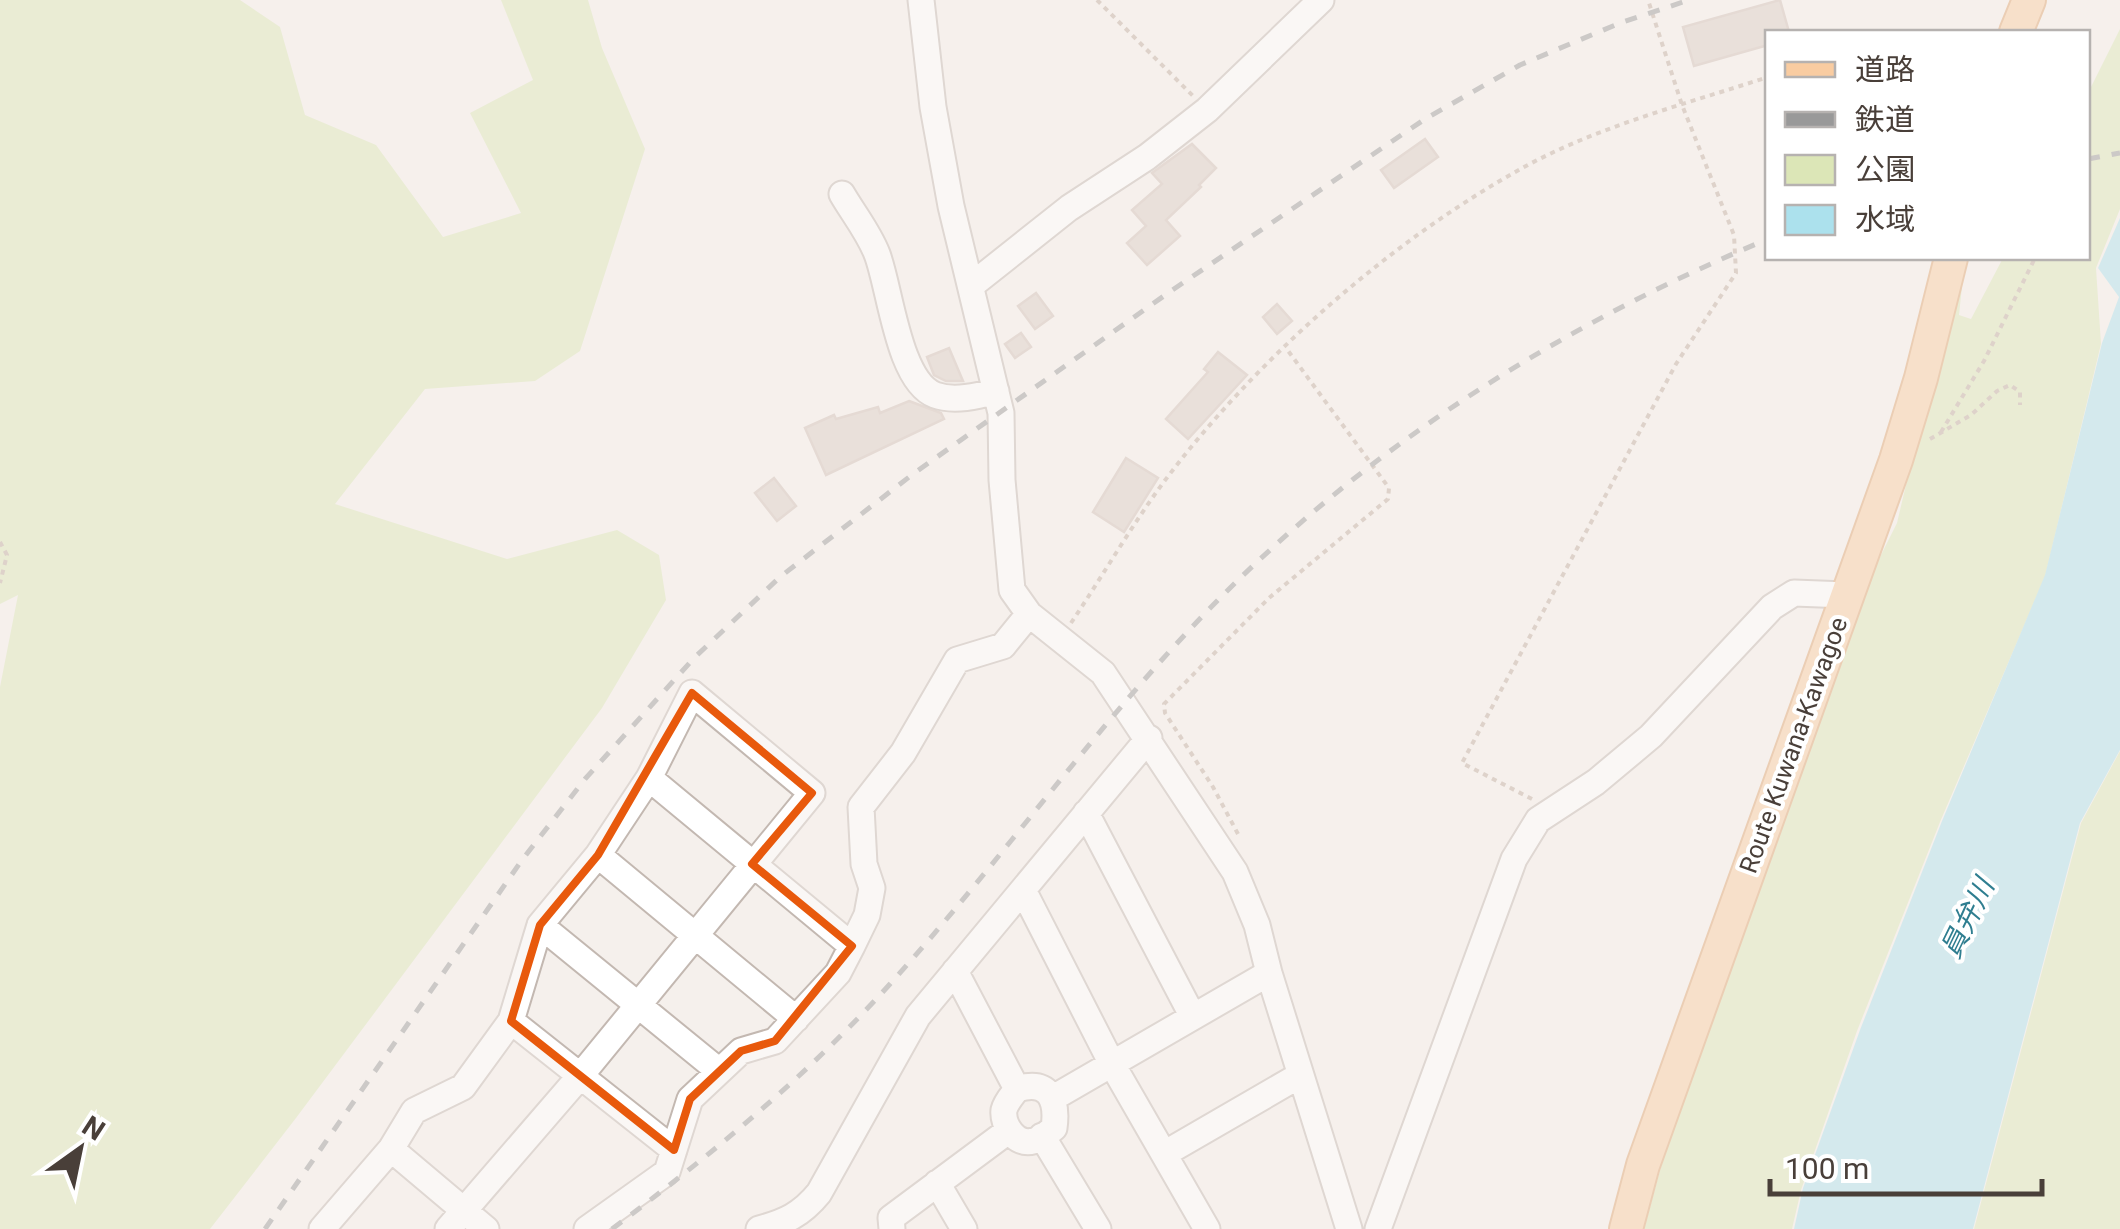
<svg xmlns="http://www.w3.org/2000/svg" width="2120" height="1229" viewBox="0 0 2120 1229" font-family="Roboto,'Noto Sans JP',sans-serif">
	<style>
		.green { fill: #dce6b7 }
		.water { fill: #ace1ed }
		.building { fill: #d9ccc4; stroke: #d0bfb5; stroke-width: 2.5 }
		.lines { fill: none; stroke-linecap: round; stroke-linejoin: round }
		.minor-casing { stroke: #c3b8b1; stroke-width: 29 }
		.major-casing { stroke: #dea470; stroke-width: 36 }
		.path { stroke: #c1aea0; stroke-width: 4; stroke-dasharray: 5 5; stroke-linecap: butt }
		.minor { stroke: #fff; stroke-width: 25 }
		.major { stroke: #f9cca1; stroke-width: 32 }
		.rail { stroke: #999; stroke-width: 5; stroke-dasharray: 12 12; stroke-linecap: butt }
		.marked { fill: none; stroke: #e8590c; stroke-width: 8; stroke-linejoin: round }
		.labels { text-anchor: middle; stroke-width: 8; stroke-linejoin: round; paint-order: stroke }
		.street-label { font-size: 25px; fill: #493f39; stroke: #fff }
		.water-label { font-size: 28px; font-style: italic; fill: #2f7e90; stroke: #fff }
	</style>
	<rect width="100%" height="100%" fill="#f5f0ec"/>
	<path class="green" d="M0 0H240L280 27 305 115 376 145 443 237 521 213 470 113 533 80 501 0H588L602 48 645 149 580 351 535 381 425 389 335 504 507 559 617 530 659 555 666 600 602 708 296 1118 210 1229H0V687L18 595 0 604Z
		M2120 29V209L2096 268 2101 344 2045 577 1940 822 1857 1031 1801 1190 1792 1229H1644L1667 1145 1840 637 1897 523 1945 319 1965 258 1959 315 1971 319 2003 258H2088V93Z
		M2120 751V1229H1974L2081 823Z"/>
	<path class="water" d="M2120 218V750L2080 823 1973 1229H1794L1803 1188 1860 1030 1942 821 2045 575 2102 343 2119 297 2098 268Z"/>
	<path class="building" d="M1780 0 1789 32H1768V45L1694 66 1683 27Z
		M1425 139 1438 157 1394 188 1381 170Z
		M1192 144 1216 168 1199 185 1201 187 1166 220 1180 236 1147 265 1127 243 1146 226 1132 210 1162 184 1152 173Z
		M1036 293 1053 316 1035 329 1018 306Z
		M1277 304 1292 321 1277 334 1263 317Z
		M1021 333 1031 347 1015 358 1005 344Z
		M949 348 963 381H946L934 375 927 357Z
		M1218 352 1247 375 1188 439 1166 419 1208 372 1204 369Z
		M909 401 941 413 944 419 826 475 805 428 834 415 836 419 878 407 880 413Z
		M1126 458 1158 478 1124 532 1093 512Z
		M774 478 796 506 777 521 755 493Z"/>
	<g class="lines">
		<defs>
			<path id="minor" d="M921 0 933 107 951 206 1001 413 1002 480 1012 590 1029 614 1103 673 1235 872 1257 925 1269 973 1349 1229
				M842 194C853 213 869 233 877 254 890 287 898 381 935 395 954 402 978 396 996 391
				M972 285 1069 208 1147 157 1207 110 1321 0
				M1086 813 1193 1017
				M598 855 796 1019
				M1023 890 1112 1064 1207 1229
				M540 925 719 1071
				M852 946 867 915 872 888 864 864 861 807 903 753 957 660 1003 646 1029 614
				M955 971 1017 1089C1012 1096 1006 1102 1004 1110 1002 1125 1016 1146 1033 1141 1040 1140 1049 1132 1054 1128 1058 1100 1049 1079 1017 1089
				M511 1021 674 1150
				M1053 1098 1269 973
				M1042 1136 1098 1229
				M391 1149 486 1229
				M1164 1154 1290 1081 1300 1078
				M937 1183 964 1229
				M322 1229 391 1149 414 1111 463 1087 511 1021 540 925 598 855 649 778 692 693 812 793 581 1075 448 1229
				M587 1229 667 1172 690 1099 741 1051 775 1041 838 973 852 946 649 778
				M759 1229C785 1222 801 1215 819 1193L918 1016 1149 738
				M892 1229 891 1218 1008 1131
				M1378 1229 1514 859 1538 820 1596 782 1651 736 1772 607 1794 593 1846 595"/>
			<path id="major" d="M2016 32 2029 0
				M1626 1229 1643 1165 1896 460 1921 378 1951 258"/>
		</defs>
		<use href="#minor" class="minor-casing"/>
		<use href="#major" class="major-casing"/>
		<path class="path" d="M1097 0 1193 96
			M1941 432 1984 361 2035 258
			M1930 439 1971 415 1997 391 2010 385 2020 392V405
			M0 542 7 555 0 583
			M1071 623C1102 577 1130 528 1163 483 1254 361 1392 239 1526 166 1602 125 1686 104 1768 77
			M1532 799 1462 763 1676 364 1736 273 1734 235 1682 105 1648 0
			M1238 834 1213 787 1165 713 1164 704 1269 598 1388 499 1389 488 1286 348"/>
		<use href="#minor" class="minor"/>
		<use href="#major" class="major"/>
		<path class="rail" d="M2088 159 2120 153
			M265 1229 522 860 585 779 694 658 780 577 913 474 1168 293 1425 119 1520 65 1620 23 1689 0
			M612 1229C712 1154 806 1077 890 984 1004 858 1101 718 1221 597 1376 441 1566 323 1768 239"/>
	</g>
	<path d="M0 0H2120V1229H0ZM692 693 812 793 752 864 852 946 775 1041 741 1051 690 1099 674 1150 511 1021 540 925 598 855Z" fill="#f5f0ec" fill-opacity=".55" fill-rule="evenodd"/>
	<path class="marked" d="M692 693 812 793 752 864 852 946 775 1041 741 1051 690 1099 674 1150 511 1021 540 925 598 855Z"/>
	<g class="labels">
		<g class="street-label">
			<text transform="translate(1793 745) rotate(-70)" y="9">Route Kuwana-Kawagoe</text>
		</g>
		<g class="water-label">
			<text transform="translate(1967 918) rotate(-64)" y="10">員弁川</text>
		</g>
	</g>
	<rect x="1765" y="30" width="325" height="230" fill="#ffffff" stroke="#b6b2b0" stroke-width="2.5"/>
	<rect x="1785" y="62" width="50" height="15" fill="#f9cca1" stroke="#b6b2b0" stroke-width="2.5"/>
	<text x="1855" y="80" font-size="30" fill="#493f39">道路</text>
	<rect x="1785" y="112" width="50" height="15" fill="#999999" stroke="#b6b2b0" stroke-width="2.5"/>
	<text x="1855" y="130" font-size="30" fill="#493f39">鉄道</text>
	<rect x="1785" y="155" width="50" height="30" fill="#dce6b7" stroke="#b6b2b0" stroke-width="2.5"/>
	<text x="1855" y="180" font-size="30" fill="#493f39">公園</text>
	<rect x="1785" y="205" width="50" height="30" fill="#ace1ed" stroke="#b6b2b0" stroke-width="2.5"/>
	<text x="1855" y="230" font-size="30" fill="#493f39">水域</text>
	<g transform="translate(80 1149) rotate(33)" stroke="#ffffff" stroke-width="8" paint-order="stroke">
	<path d="M0-8L18 38L0 25L-18 38Z" fill="#493f39"/>
	<text y="-15" font-size="28" font-weight="bold" text-anchor="middle" fill="#493f39">N</text>
	</g>
	<path d="M1770 1179v15h272v-15" fill="none" stroke="#493f39" stroke-width="5"/>
	<text x="1785" y="1179" font-size="30" fill="#493f39" stroke="#ffffff" stroke-width="8" paint-order="stroke">100 m</text>
</svg>
